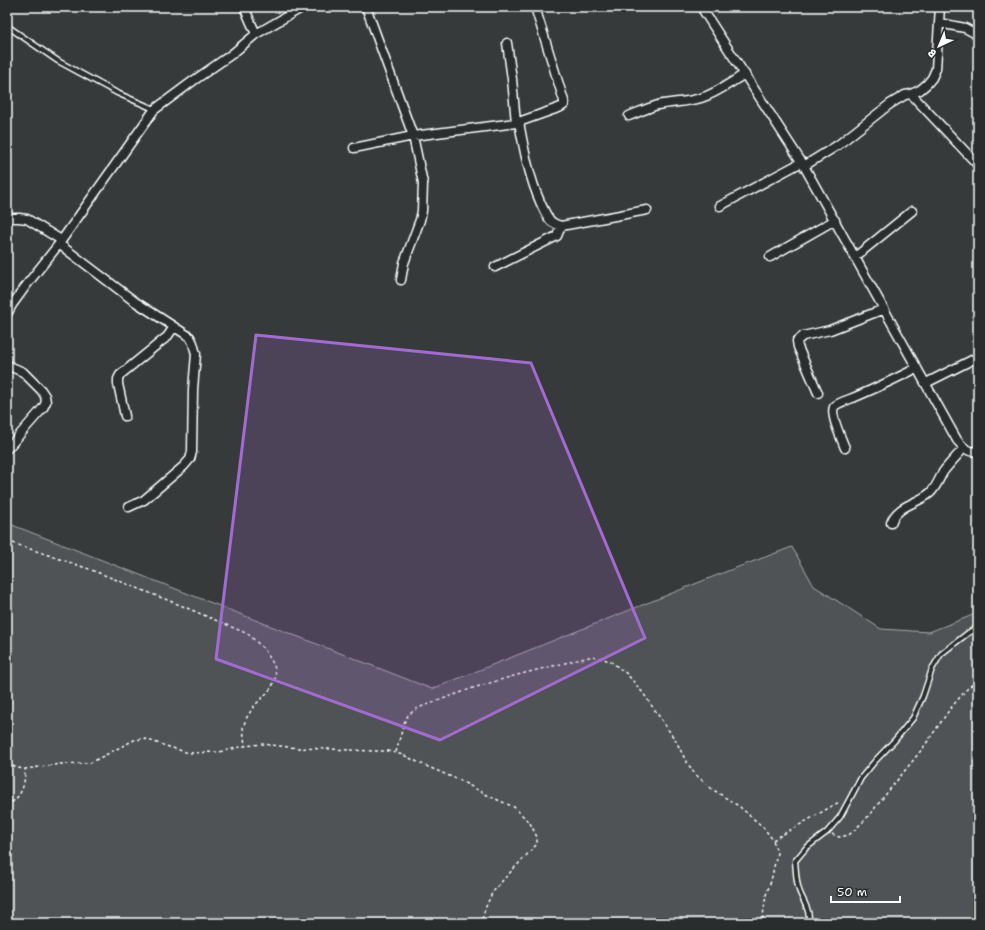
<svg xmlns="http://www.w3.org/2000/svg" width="985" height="930" viewBox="0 0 985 930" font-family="'Shantell Sans',sans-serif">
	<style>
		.green { fill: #505354; stroke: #a8a9aa }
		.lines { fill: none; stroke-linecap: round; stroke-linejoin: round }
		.lane-casing { stroke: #fff; stroke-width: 7 }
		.street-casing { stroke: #fff; stroke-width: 11 }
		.path { stroke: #fff; stroke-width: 1.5; stroke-dasharray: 3 3; stroke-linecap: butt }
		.lane { stroke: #2a2d2e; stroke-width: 4 }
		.street { stroke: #2a2d2e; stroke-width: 8 }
		.marked { fill: #a36bd2; fill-opacity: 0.2; stroke: #a36bd2; stroke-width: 3; stroke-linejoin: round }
	</style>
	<rect width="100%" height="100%" fill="#373a3b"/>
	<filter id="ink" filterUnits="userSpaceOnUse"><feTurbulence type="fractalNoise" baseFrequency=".025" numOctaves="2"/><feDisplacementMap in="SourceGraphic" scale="8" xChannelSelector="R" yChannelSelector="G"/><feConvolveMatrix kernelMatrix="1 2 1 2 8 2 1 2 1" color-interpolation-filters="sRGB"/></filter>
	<g filter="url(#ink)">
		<path class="green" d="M7 523 432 689 725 572 792 547 814 586 881 629 929 632 978 613V923H7Z"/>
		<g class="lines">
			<defs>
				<path id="lane" d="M7 26 58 61 117 93 154 109
					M808 923C812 912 802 900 799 890 796 881 796 871 795 861L806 848 827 832 840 817 861 778 875 761 895 740 913 718 923 696 932 669 941 654 968 633 978 627"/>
				<path id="street" d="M244 7 256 34
					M366 7 413 136 423 183 422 211 420 220 404 263 401 280
					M701 7 804 166 957 440C964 448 967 453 978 451
					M939 23 965 28 978 35
					M507 43 512 79 516 123
					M911 94 978 165
					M629 116C639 112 648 108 658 105 673 102 687 102 701 98 717 93 731 82 745 74
					M519 122C524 150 529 177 541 204 544 210 547 218 552 222 555 224 558 225 561 226L647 210
					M354 148 413 136 516 123 561 107 564 105V101L535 7
					M804 166 838 145 890 104 905 95 911 94 920 90 927 84 932 78 936 69 940 7
					M720 206 802 162
					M7 218H19L27 219 61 240
					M59 244 134 301 190 337 193 343 196 354 193 389 192 452 190 459 184 466 144 500 129 507
					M770 257 835 220
					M855 257 912 211
					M495 267 557 236 561 226
					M7 314 12 305 28 283 59 244 154 110 193 81 232 54 256 34 303 7
					M7 365 23 372 41 390 45 396 46 402 43 408 8 448
					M926 383 978 357
					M818 393 798 347 797 341 803 336 830 330 884 309
					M125 416 118 384V379L120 375 163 340 167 337 174 327
					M845 448C842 440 830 415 834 407 837 403 845 401 850 399 873 390 895 379 917 368
					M891 523C897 505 917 504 930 493 936 488 939 479 943 472 949 464 957 456 964 448"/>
			</defs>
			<use href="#lane" class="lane-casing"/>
			<use href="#street" class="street-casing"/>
			<path class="path" d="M7 541 89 569 180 605 248 634 264 649 274 665 276 676 272 687 264 696 254 706 247 717 243 727 245 746
				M396 752 404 723 408 715 418 708 473 688 517 675 593 656 610 661 627 674 643 693 676 741 686 761 695 774 712 789 740 807 763 827 773 840 777 853 771 881 766 895 762 923
				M7 764 18 768 25 769 33 768 60 764 90 763 134 740 145 739 166 746 189 753 219 752 245 746 262 744 298 748 329 749 372 751H388L403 755 426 766 459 780 491 797 514 807 530 823 537 837V844L503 880 492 893 485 909 481 923
				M7 806C22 796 25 786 25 769
				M832 834 839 837 849 835 866 819 923 748 950 709 966 690 978 679
				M773 840 839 802"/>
			<use href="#lane" class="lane"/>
			<use href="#street" class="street"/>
		</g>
	</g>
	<path class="marked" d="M256 335 531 363 645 638 440 740 216 659Z"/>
	<rect width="985" height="930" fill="none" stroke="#2a2d2e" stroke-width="24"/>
	<rect x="12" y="12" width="961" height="906" fill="none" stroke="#fff" stroke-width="1.5" filter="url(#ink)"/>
	<g transform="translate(939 46) rotate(224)" stroke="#2a2d2e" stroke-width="3" paint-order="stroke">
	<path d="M0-3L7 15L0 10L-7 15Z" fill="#ffffff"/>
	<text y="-6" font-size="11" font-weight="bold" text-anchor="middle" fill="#ffffff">B</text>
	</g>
	<path d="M831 896v6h69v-6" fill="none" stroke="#ffffff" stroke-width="2"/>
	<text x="837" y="896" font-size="12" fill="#ffffff" stroke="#2a2d2e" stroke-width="3" paint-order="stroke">50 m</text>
</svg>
